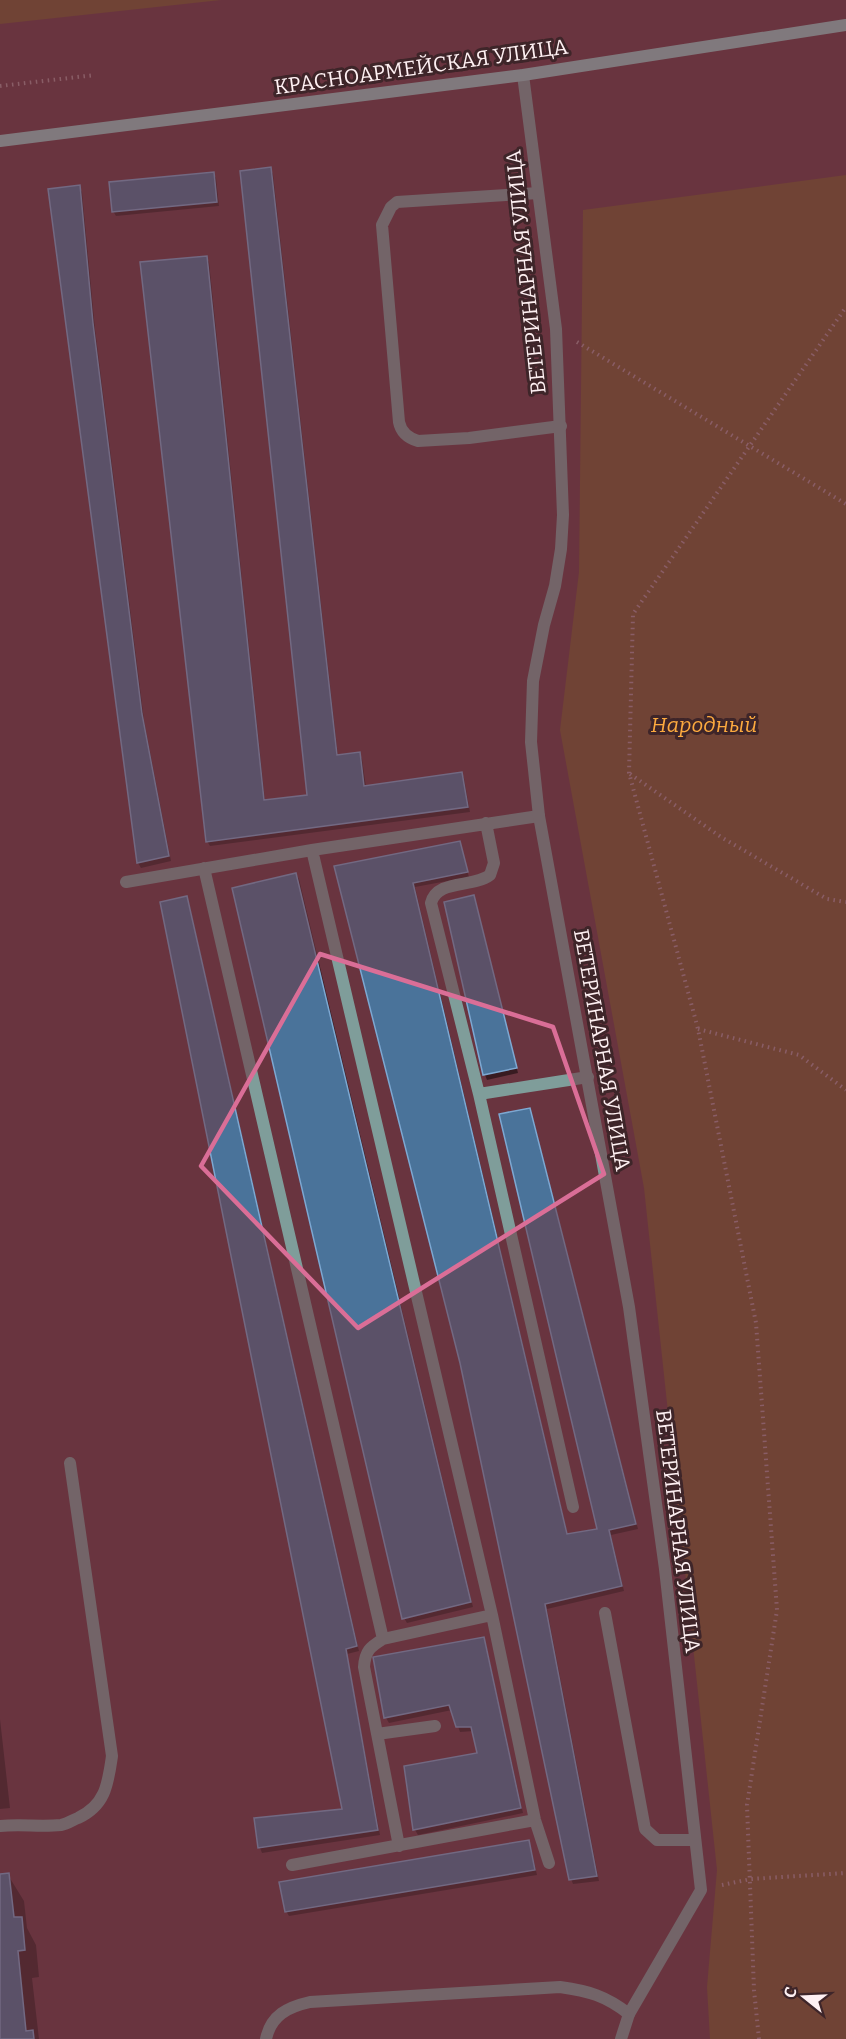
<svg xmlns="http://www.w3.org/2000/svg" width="846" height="2039" viewBox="0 0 846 2039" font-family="Bitter,serif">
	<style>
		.green { fill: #785429 }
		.shadow { fill: #0007 }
		.building { fill: #4a739a; stroke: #7da8d2; stroke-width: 1.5 }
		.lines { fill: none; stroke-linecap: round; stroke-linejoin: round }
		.path { stroke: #b08e95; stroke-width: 4; stroke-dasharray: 1.5 4.5; stroke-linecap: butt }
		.lane { stroke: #7f9d9a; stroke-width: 12 }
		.street { stroke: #7f9d9a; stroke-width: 12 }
		.secondary { stroke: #9ccdc8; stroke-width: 12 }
		.marked { fill: none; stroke: #da6e97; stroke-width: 4.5; stroke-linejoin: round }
		.labels { text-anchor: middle; stroke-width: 6; stroke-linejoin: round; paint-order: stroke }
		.street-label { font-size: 21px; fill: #fef0f2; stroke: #3e2529 }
		.park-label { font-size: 21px; font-style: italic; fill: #fdaa3f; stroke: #3e2529 }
	</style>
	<rect width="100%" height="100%" fill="#69343f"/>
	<path class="green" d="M0 0H221L0 24Z
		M846 175V2039H710L707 1987 717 1870 644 1188 560 730 579 572 583 210Z"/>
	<path class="shadow" d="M270 169 273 174 338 756 359 754 362 759 366 787 461 773 464 778 470 812 210 846 207 841 206 257 209 262 265 801 309 796Z
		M213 173 216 178 219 206 116 216 113 211Z
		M79 187 82 192 95 329 144 720 171 861 141 868 138 863 50 191Z
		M459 843 469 877 415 887 568 1536 599 1530 532 1115 638 1529 611 1535 624 1591 547 1609 599 1881 573 1884 571 1879 462 1363 336 867Z
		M296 874 299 879 473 1607 407 1623 404 1618Z
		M473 897 476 902 518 1073 487 1080 485 1075 446 903Z
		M186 898 189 903 359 1651 347 1654 380 1835 262 1853 260 1848 344 1811Z
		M483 1639 486 1644 523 1813 418 1835 415 1830 406 1767 479 1754 474 1731 460 1732 452 1710 389 1723 386 1718 375 1659Z
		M0 1719 10 1808 0 1809Z
		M528 1842 531 1847 537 1875 289 1916 286 1911Z
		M8 1875 24 1901 27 1928 36 1945 39 1977 32 1978 39 2039H0V1876Z"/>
	<path class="building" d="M271 167 337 755 360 752 364 786 462 772 468 807 206 842 140 262 207 256 264 800 307 795 240 171Z
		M214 172 217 202 112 212 109 182Z
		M80 185 93 323 142 714 169 856 137 863 48 189Z
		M460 841 468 872 413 883 567 1534 597 1529 499 1114 530 1108 636 1524 609 1530 622 1586 545 1604 597 1876 569 1880 460 1363 334 866Z
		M296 873 471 1602 402 1619 232 888Z
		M474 895 517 1068 483 1075 444 902Z
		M187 896 357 1646 346 1649 378 1830 258 1848 254 1818 342 1809 160 902Z
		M484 1637 521 1808 413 1830 404 1766 477 1753 471 1727H456L449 1705 384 1718 373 1657Z
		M529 1840 535 1870 285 1912 279 1882Z
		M9 1873 14 1917H22L25 1950 18 1951 26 2031 33 2030 34 2039H0V1874Z"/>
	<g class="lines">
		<path class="path" d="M0 86 95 75
			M577 342 846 504
			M630 774 721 837 827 899 846 902
			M698 1029 799 1055 846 1090
			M722 1885 751 1879 846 1873
			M759 2039 754 1990 747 1805 777 1610 756 1323 698 1029 629 773 633 614 846 307"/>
		<path class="lane" d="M538 193 397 202 391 207 382 225 399 422C401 432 408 438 418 441L469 438 561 426
			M486 823 494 863 490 875C473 888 437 879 431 903L479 1094 573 1507
			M312 850 492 1615 535 1820 549 1863
			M204 868 383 1639
			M126 882 312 850 539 816
			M479 1094 588 1077
			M605 1613 645 1829 657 1840H695
			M377 1734 435 1726
			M0 1826C20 1824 41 1827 61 1825 67 1824 73 1820 78 1818 106 1805 108 1783 112 1756L70 1463
			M399 1846 364 1667C365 1651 370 1647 383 1639L492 1615
			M292 1865 535 1820
			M266 2039C271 2015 288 2007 310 2002L560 1987C589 1991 606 1996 629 2014L621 2039"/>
		<path class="street" d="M523 75 556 329 563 515 561 549 555 586 544 625 533 681 531 742 539 816 629 1307 665 1569 701 1890 629 2014"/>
		<path class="secondary" d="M0 141 523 75 846 25"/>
	</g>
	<path d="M0 0H846V2039H0ZM320 954 553 1027 604 1174 358 1328 201 1166Z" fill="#69343f" fill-opacity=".55" fill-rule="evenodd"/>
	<path class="marked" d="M320 954 553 1027 604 1174 358 1328 201 1166Z"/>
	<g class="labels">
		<g class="street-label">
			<text transform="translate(421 67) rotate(-8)" y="7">КРАСНОАРМЕЙСКАЯ УЛИЦА</text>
			<text transform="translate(526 272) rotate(-96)" y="7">ВЕТЕРИНАРНАЯ УЛИЦА</text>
			<text transform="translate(602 1050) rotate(80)" y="7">ВЕТЕРИНАРНАЯ УЛИЦА</text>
			<text transform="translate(678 1531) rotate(83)" y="7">ВЕТЕРИНАРНАЯ УЛИЦА</text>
		</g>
		<g class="park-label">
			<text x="704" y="732">Народный</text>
		</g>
	</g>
	<g transform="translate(804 1997) rotate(288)" stroke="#3e2529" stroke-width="4.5" paint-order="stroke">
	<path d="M0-4.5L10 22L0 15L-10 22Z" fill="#fef0f2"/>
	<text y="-9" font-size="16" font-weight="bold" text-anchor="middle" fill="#fef0f2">С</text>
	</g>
</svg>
